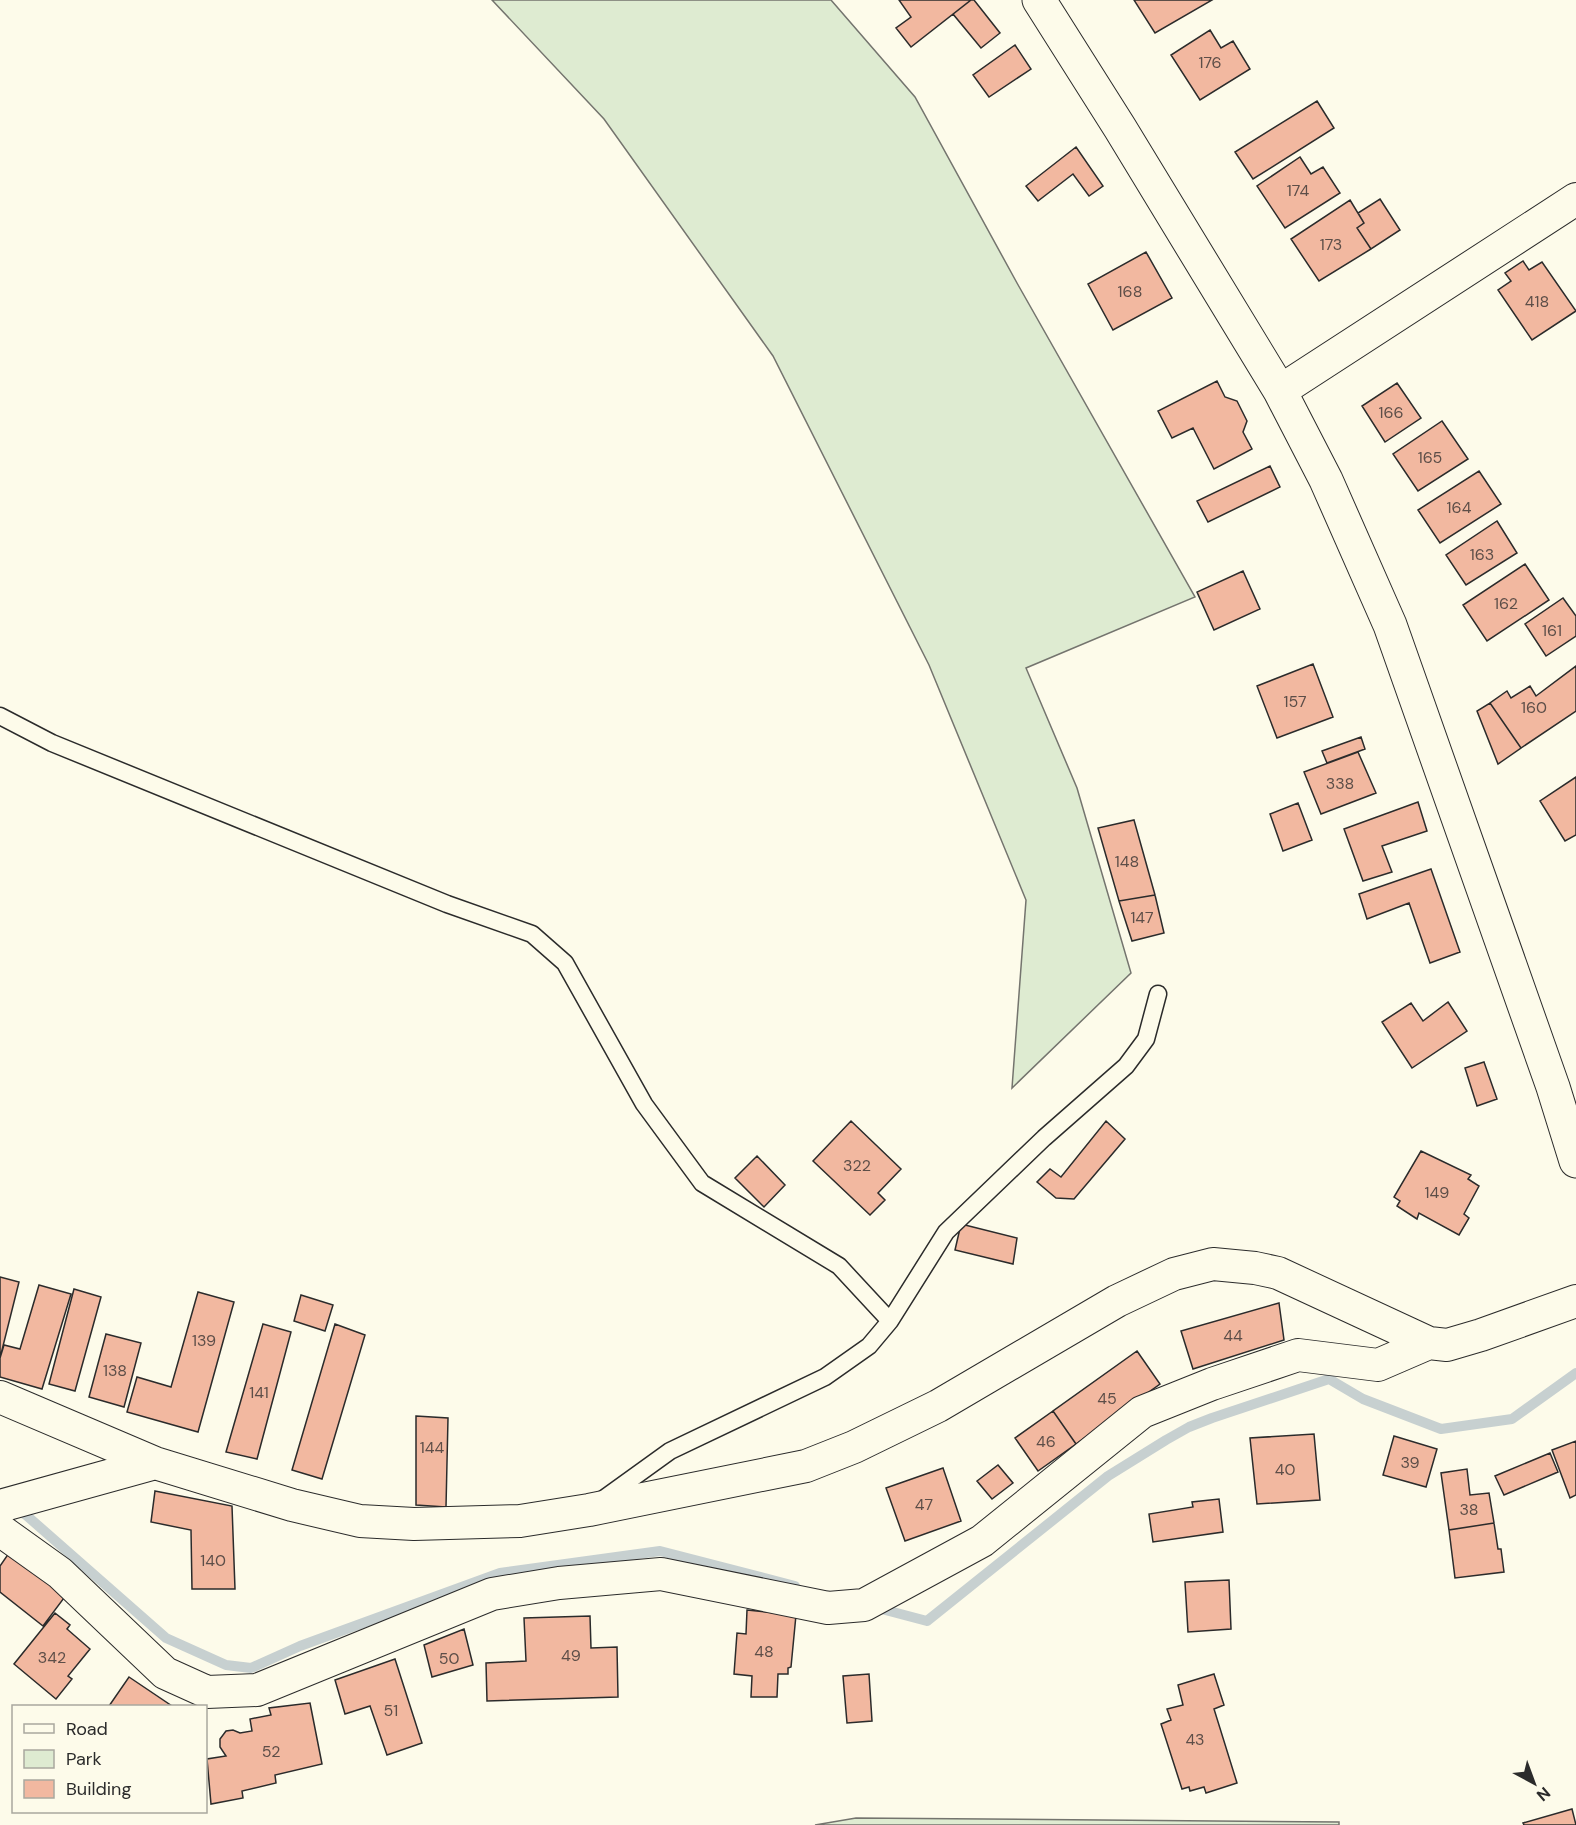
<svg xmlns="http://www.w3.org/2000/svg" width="1576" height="1825" viewBox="0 0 1576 1825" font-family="'DM Sans',sans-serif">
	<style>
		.green { fill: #deebd1; stroke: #74746e; stroke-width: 1.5 }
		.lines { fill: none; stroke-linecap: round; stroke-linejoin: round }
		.stream { stroke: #c7d0d0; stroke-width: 10 }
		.building { fill: #f2b8a0; stroke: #2b2b2b; stroke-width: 1.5 }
		.service-casing { stroke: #2b2b2b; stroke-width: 19 }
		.minor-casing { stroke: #2b2b2b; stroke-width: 34 }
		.secondary-casing { stroke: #2b2b2b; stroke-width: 35 }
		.service { stroke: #fdfbea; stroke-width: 16 }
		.minor { stroke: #fdfbea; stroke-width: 32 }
		.secondary { stroke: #fdfbea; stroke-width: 33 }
		.labels { text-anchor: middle; stroke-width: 4.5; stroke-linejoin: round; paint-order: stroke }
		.number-label { font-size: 16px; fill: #5d4e48 }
	</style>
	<rect width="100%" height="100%" fill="#fdfbea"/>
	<path class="green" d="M492 0H831L915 97 1017 283 1195 597 1026 668 1077 788 1131 973 1012 1088 1026 900 929 665 773 356 604 119Z
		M856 1818 1339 1822V1825H815Z"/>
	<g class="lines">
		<path class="stream" d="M15 1508 26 1515 166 1638 226 1665 251 1668 300 1646 500 1573 660 1551 795 1586
			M874 1607 927 1621 1108 1476 1166 1440 1189 1427 1212 1418 1329 1379 1363 1399 1441 1429 1512 1419 1576 1373"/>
	</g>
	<path class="building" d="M899 0H971L911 47 896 28 911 17Z
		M971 0H974L1000 33 981 48 953 14Z
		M1134 0H1212L1155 33Z
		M1210 30 1221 48 1233 41 1250 69 1200 100 1171 55Z
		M1015 45 1031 69 989 97 973 75Z
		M1317 101 1334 128 1253 179 1235 152Z
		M1076 147 1103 186 1089 196 1073 174 1038 201 1026 186Z
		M1300 157 1311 174 1323 167 1340 193 1285 228 1257 186Z
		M1380 199 1400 230 1371 249 1357 228 1364 223 1358 213Z
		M1350 200 1364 223 1357 228 1371 249 1319 281 1291 239Z
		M1146 252 1172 298 1113 330 1088 284Z
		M1523 261 1529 270 1542 262 1576 311 1532 340 1498 290 1511 281 1505 273Z
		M1217 381 1225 397 1237 401 1247 421 1243 432 1252 449 1214 469 1193 428 1172 438 1158 411Z
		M1397 383 1421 418 1385 442 1362 406Z
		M1442 421 1468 459 1418 491 1393 454Z
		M1270 466 1280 487 1208 522 1197 501Z
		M1479 471 1501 504 1440 543 1418 510Z
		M1497 521 1517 553 1466 585 1446 555Z
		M1525 564 1549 600 1487 641 1463 605Z
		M1243 571 1260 609 1214 630 1197 592Z
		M1563 598 1576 616V636L1546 656 1525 624Z
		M1313 664 1333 717 1277 738 1257 686Z
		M1576 666V711L1521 748 1490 703 1507 691 1511 698 1530 686 1536 696Z
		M1490 703 1521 748 1498 764 1477 711Z
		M1361 737 1365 749 1327 763 1322 751Z
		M1358 752 1376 793 1321 814 1304 772Z
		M1576 777V835L1565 841 1540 801Z
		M1418 802 1427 831 1382 846 1392 872 1363 881 1344 829Z
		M1298 803 1312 840 1283 851 1270 814Z
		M1134 820 1155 895 1119 901 1098 828Z
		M1431 869 1460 952 1430 963 1409 903 1367 919 1359 894Z
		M1155 895 1164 933 1132 941 1119 901Z
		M1448 1002 1467 1031 1412 1068 1382 1022 1411 1003 1423 1021Z
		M1484 1062 1497 1099 1477 1106 1465 1068Z
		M851 1121 901 1169 878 1193 885 1200 870 1215 813 1161Z
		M1106 1121 1125 1139 1074 1199 1056 1198 1037 1182 1050 1169 1061 1177Z
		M1421 1151 1471 1175 1468 1179 1479 1186 1464 1214 1469 1218 1459 1235 1419 1213 1417 1219 1397 1206 1400 1201 1394 1197Z
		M757 1156 785 1185 764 1207 735 1178Z
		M961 1224 1017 1238 1013 1264 955 1250Z
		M0 1277 19 1282 0 1358Z
		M39 1285 71 1294 42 1389 0 1377V1358L4 1345 20 1349Z
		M74 1289 101 1297 75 1391 49 1384Z
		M198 1292 234 1302 198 1432 127 1412 137 1377 171 1387Z
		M301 1295 333 1305 325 1331 294 1321Z
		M1279 1303 1284 1340 1193 1369 1181 1331Z
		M263 1324 291 1332 257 1459 226 1452Z
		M335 1324 365 1335 322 1479 292 1470Z
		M106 1334 141 1343 124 1407 89 1397Z
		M1137 1351 1160 1384 1076 1444 1053 1411Z
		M1053 1411 1076 1444 1038 1471 1015 1438Z
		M416 1416 448 1418 446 1507 416 1505Z
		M1314 1434 1320 1500 1257 1504 1250 1438Z
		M1394 1436 1437 1449 1426 1487 1383 1475Z
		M1576 1441V1495L1570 1498 1552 1450Z
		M1550 1453 1558 1472 1504 1495 1495 1476Z
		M998 1465 1013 1483 992 1499 977 1481Z
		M943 1468 961 1521 905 1541 886 1488Z
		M1467 1469 1470 1495 1489 1493 1494 1523 1449 1530 1441 1473Z
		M155 1491 232 1506 235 1589H192L191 1530 151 1522Z
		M1219 1499 1223 1532 1153 1542 1149 1514 1193 1507 1192 1502Z
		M1494 1523 1498 1549H1501L1504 1572 1455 1578 1449 1530Z
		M11 1550 67 1594 43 1626 0 1592V1566Z
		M1229 1580 1231 1629 1188 1632 1185 1582Z
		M747 1610 796 1615 791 1667 788 1668V1674H778L777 1697H751L752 1676 734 1674 737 1633 746 1634Z
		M55 1613 70 1625 67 1629 90 1649 68 1676 72 1679 56 1699 14 1664Z
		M590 1616 591 1648 617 1647 618 1697 487 1701 486 1663 526 1661 524 1618Z
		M464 1629 473 1665 432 1677 424 1645Z
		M395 1659 422 1743 387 1755 370 1706 345 1714 335 1680Z
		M869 1674 872 1721 847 1723 843 1676Z
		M1214 1674 1224 1705 1214 1709 1237 1783 1206 1793 1204 1787 1190 1791 1189 1787 1182 1789 1161 1724 1171 1720 1167 1709 1183 1705 1178 1685Z
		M129 1677 172 1706H109Z
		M310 1703 322 1764 275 1775 276 1783 242 1791 243 1798 211 1804 207 1759 226 1756 220 1747V1739L226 1731 233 1730 240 1733 252 1731 250 1719 271 1715 269 1708Z
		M1572 1809 1576 1825H1524L1523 1823Z"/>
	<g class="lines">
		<defs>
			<path id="service" d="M0 716 52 743 447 904 532 934 565 963 644 1104 702 1183 839 1266 890 1321
				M602 1500 670 1451 825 1377 869 1346 890 1321 946 1232 1044 1138 1126 1066 1146 1039 1158 994"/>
			<path id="minor" d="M1280 391 1576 199
				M0 1397 155 1463 292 1505 360 1521 414 1524 520 1521 589 1510 806 1466 854 1447 938 1406 1117 1301 1174 1274 1213 1264 1255 1268 1278 1273 1429 1343 1447 1345 1481 1335 1576 1301
				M0 1506 155 1463
				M0 1530 60 1573 165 1673 207 1692 257 1690 492 1594 559 1583 661 1574 828 1608 864 1605 982 1541 1142 1412 1212 1384 1298 1355 1378 1365 1429 1343"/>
			<path id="secondary" d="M1039 0 1120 128 1280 391 1326 480 1390 625 1553 1087 1576 1161"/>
		</defs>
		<use href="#service" class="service-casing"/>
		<use href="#minor" class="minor-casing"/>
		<use href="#secondary" class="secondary-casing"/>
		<use href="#service" class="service"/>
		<use href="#minor" class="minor"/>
		<use href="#secondary" class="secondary"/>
	</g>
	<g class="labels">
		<g class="number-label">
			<text x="1210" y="68">176</text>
			<text x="1298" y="196">174</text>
			<text x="1331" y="250">173</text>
			<text x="1130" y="297">168</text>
			<text x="1537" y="307">418</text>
			<text x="1391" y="418">166</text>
			<text x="1430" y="463">165</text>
			<text x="1459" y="513">164</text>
			<text x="1482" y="560">163</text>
			<text x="1506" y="609">162</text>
			<text x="1552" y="636">161</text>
			<text x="1295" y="707">157</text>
			<text x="1534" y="713">160</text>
			<text x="1340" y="789">338</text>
			<text x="1127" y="867">148</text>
			<text x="1142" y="923">147</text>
			<text x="857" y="1171">322</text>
			<text x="1437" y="1198">149</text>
			<text x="1233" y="1341">44</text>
			<text x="204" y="1346">139</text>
			<text x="115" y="1376">138</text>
			<text x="259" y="1398">141</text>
			<text x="1107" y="1404">45</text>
			<text x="1046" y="1447">46</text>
			<text x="432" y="1453">144</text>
			<text x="1410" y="1468">39</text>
			<text x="1285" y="1475">40</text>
			<text x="924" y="1510">47</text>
			<text x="1469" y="1515">38</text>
			<text x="213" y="1566">140</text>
			<text x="764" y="1657">48</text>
			<text x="571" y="1661">49</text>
			<text x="52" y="1663">342</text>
			<text x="449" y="1664">50</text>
			<text x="391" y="1716">51</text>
			<text x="1195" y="1745">43</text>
			<text x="271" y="1757">52</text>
		</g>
	</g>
	<rect x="12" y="1705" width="195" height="108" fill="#fdfbea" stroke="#a9a89e" stroke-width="1.5"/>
	<rect x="24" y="1724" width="30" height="9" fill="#fdfbea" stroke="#a9a89e" stroke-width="1.5"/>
	<text x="66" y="1735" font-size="18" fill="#2b2b2b">Road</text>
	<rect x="24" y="1750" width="30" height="18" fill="#deebd1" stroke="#a9a89e" stroke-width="1.5"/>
	<text x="66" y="1765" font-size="18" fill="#2b2b2b">Park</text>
	<rect x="24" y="1780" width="30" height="18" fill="#f2b8a0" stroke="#a9a89e" stroke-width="1.5"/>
	<text x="66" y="1795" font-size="18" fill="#2b2b2b">Building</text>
	<g transform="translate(1534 1783) rotate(139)" stroke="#fdfbea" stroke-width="4.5" paint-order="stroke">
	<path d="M0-4.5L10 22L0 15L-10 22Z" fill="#2b2b2b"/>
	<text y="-9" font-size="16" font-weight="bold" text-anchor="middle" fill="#2b2b2b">N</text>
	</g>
</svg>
